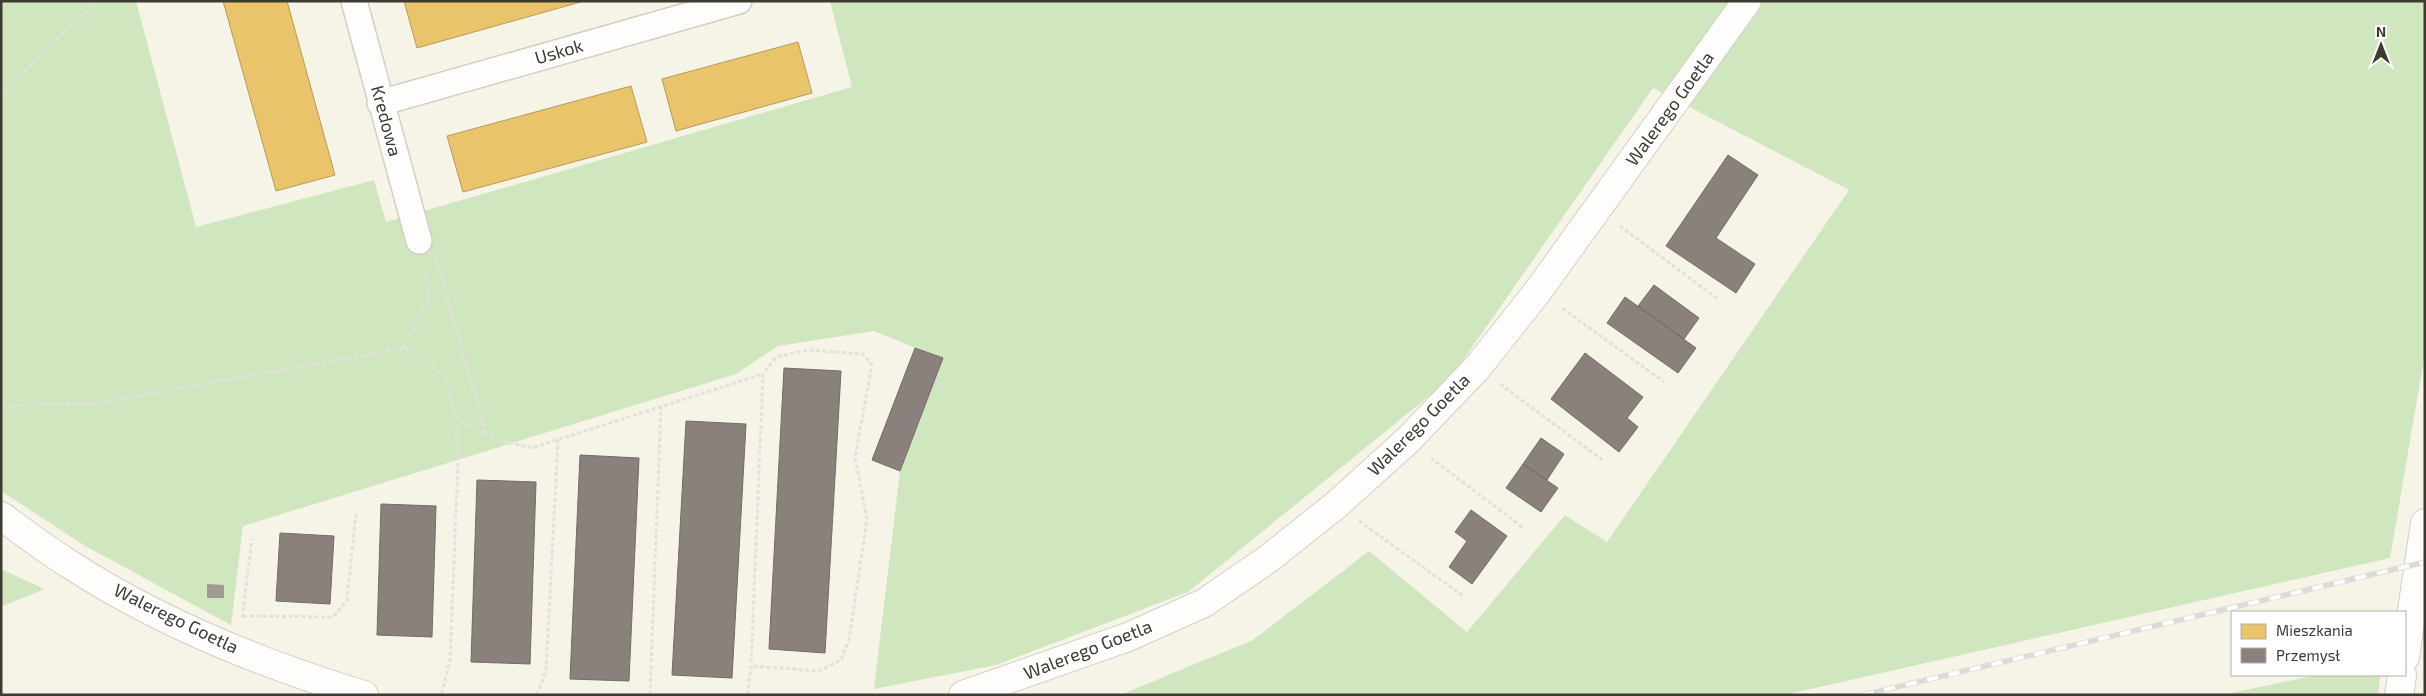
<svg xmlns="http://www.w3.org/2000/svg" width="2426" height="696" viewBox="0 0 2426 696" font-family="'Exo 2',sans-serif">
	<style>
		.green { fill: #d0e6be }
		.homes { fill: #e9c46a; stroke: #b59b59 }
		.industry { fill: #8a817c; stroke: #736c66 }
		.building { fill: #9f9b92 }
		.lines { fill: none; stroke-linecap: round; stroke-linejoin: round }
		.minor-casing { stroke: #d2d0c6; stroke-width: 28 }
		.tertiary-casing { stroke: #d2d0c6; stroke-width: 30 }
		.secondary-casing { stroke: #d2d0c6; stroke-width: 30 }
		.path { stroke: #e2e1de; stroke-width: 3; stroke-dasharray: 4 2.5; stroke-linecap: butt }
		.minor { stroke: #fefdfb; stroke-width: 25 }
		.tertiary { stroke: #fefdfb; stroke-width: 28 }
		.secondary { stroke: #fefdfb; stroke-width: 28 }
		.rail-casing { stroke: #dcdbd8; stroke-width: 5.5 }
		.rail { stroke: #fff; stroke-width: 4; stroke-dasharray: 11; stroke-linecap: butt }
		.labels { text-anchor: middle; stroke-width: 5; stroke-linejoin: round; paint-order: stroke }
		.street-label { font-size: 18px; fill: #3c3a31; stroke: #fff }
	</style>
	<rect width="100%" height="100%" fill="#f6f4e7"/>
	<path class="green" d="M1 1H136L196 227 374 180 386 222 852 87 830 1H2425V353L2390 558 1784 695H1120L1253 640 1369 551 1467 632 1565 515 1607 542 1849 190 1653 88 1450 379 1188 592 996 665 874 689 900 471 943 359 874 331 778 346 736 374 243 526 231 625 87 547 1 491Z
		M1 569 44 589 1 607Z
		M2317 675H2380L2378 695H2222Z"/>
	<path class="homes" d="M223 1H287L335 175 276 191Z
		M404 1H584L417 48Z
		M798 42 812 93 676 131 662 79Z
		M631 86 647 142 463 192 447 136Z"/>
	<path class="industry" d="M1728 155 1758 175 1716 238 1755 264 1736 293 1666 246Z
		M1654 285 1699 318 1684 339 1638 306Z
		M1625 297 1696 348 1678 373 1607 323Z
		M915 348 943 358 900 471 872 460Z
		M1585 353 1643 397 1627 418 1638 427 1619 452 1551 399Z
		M784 368 841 371 825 653 769 649Z
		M686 421 746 424 732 678 672 675Z
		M1541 438 1564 454 1547 480 1523 464Z
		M580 455 639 458 629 681 570 679Z
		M1523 464 1558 488 1541 512 1506 488Z
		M477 480 536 482 530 664 471 662Z
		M381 504 436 506 432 637 377 635Z
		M1471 510 1507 536 1472 584 1449 567 1467 541 1455 532Z
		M280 533 334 536 330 604 276 601Z"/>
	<path class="building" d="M207 584 224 585V598H207Z"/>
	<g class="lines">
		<defs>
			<path id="minor" d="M354 1 419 241
				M380 103 739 1"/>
			<path id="tertiary" d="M1 516C23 532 44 548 66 562 156 621 262 664 364 695
				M963 695 1128 637 1204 603 1268 559 1336 505 1408 440 1477 368 1538 291 1747 1"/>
			<path id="secondary" d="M2405 657 2425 523
				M2399 695 2402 675"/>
		</defs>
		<use href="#minor" class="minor-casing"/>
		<use href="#tertiary" class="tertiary-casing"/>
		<use href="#secondary" class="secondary-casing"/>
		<path class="path" d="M1 95 96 1
			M1620 226 1719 300
			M436 260 486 434
			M1562 308 1664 382
			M404 348 429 297 424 268
			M1500 384 1604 461
			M1 406 98 403 404 348 444 375 456 418 458 461 450 661 441 695
			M456 418 497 440 532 448 763 374
			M1431 458 1522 527
			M1359 521 1463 596
			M243 616 333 617 347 600 356 512
			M242 618 252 539
			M537 695 546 671 558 440
			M650 695 661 405
			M747 695 751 666 763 374 776 357 808 350 863 354 872 365 855 457 867 519 849 640 841 660 819 671 751 666"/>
		<use href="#minor" class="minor"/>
		<use href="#tertiary" class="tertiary"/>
		<use href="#secondary" class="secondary"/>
		<defs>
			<path id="rail" d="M1863 695 2425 562"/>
		</defs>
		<use href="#rail" class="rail-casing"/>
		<use href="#rail" class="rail"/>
	</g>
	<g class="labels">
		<g class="street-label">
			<text transform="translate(559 52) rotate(-16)" y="6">Uskok</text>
			<text transform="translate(1670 109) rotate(-54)" y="6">Walerego Goetla</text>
			<text transform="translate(386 121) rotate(75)" y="6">Kredowa</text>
			<text transform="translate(1419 425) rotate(-45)" y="6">Walerego Goetla</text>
			<text transform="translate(176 619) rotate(26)" y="6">Walerego Goetla</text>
			<text transform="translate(1088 650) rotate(-21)" y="6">Walerego Goetla</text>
		</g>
	</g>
	<rect width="2426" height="696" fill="none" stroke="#3c3a31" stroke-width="5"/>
	<rect x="2231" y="611" width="175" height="65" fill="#ffffff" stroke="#b1b0ad"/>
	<rect x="2241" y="624" width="25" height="15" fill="#e9c46a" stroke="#b1b0ad"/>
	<text x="2276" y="636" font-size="15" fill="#3c3a31">Mieszkania</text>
	<rect x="2241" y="648" width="25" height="15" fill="#8a817c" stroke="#b1b0ad"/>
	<text x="2276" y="661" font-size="15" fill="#3c3a31">Przemysł</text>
	<g transform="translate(2381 45)" stroke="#ffffff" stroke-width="4" paint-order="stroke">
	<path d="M0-4L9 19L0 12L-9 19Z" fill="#3c3a31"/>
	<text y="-8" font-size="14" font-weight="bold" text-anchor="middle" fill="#3c3a31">N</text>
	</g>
</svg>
